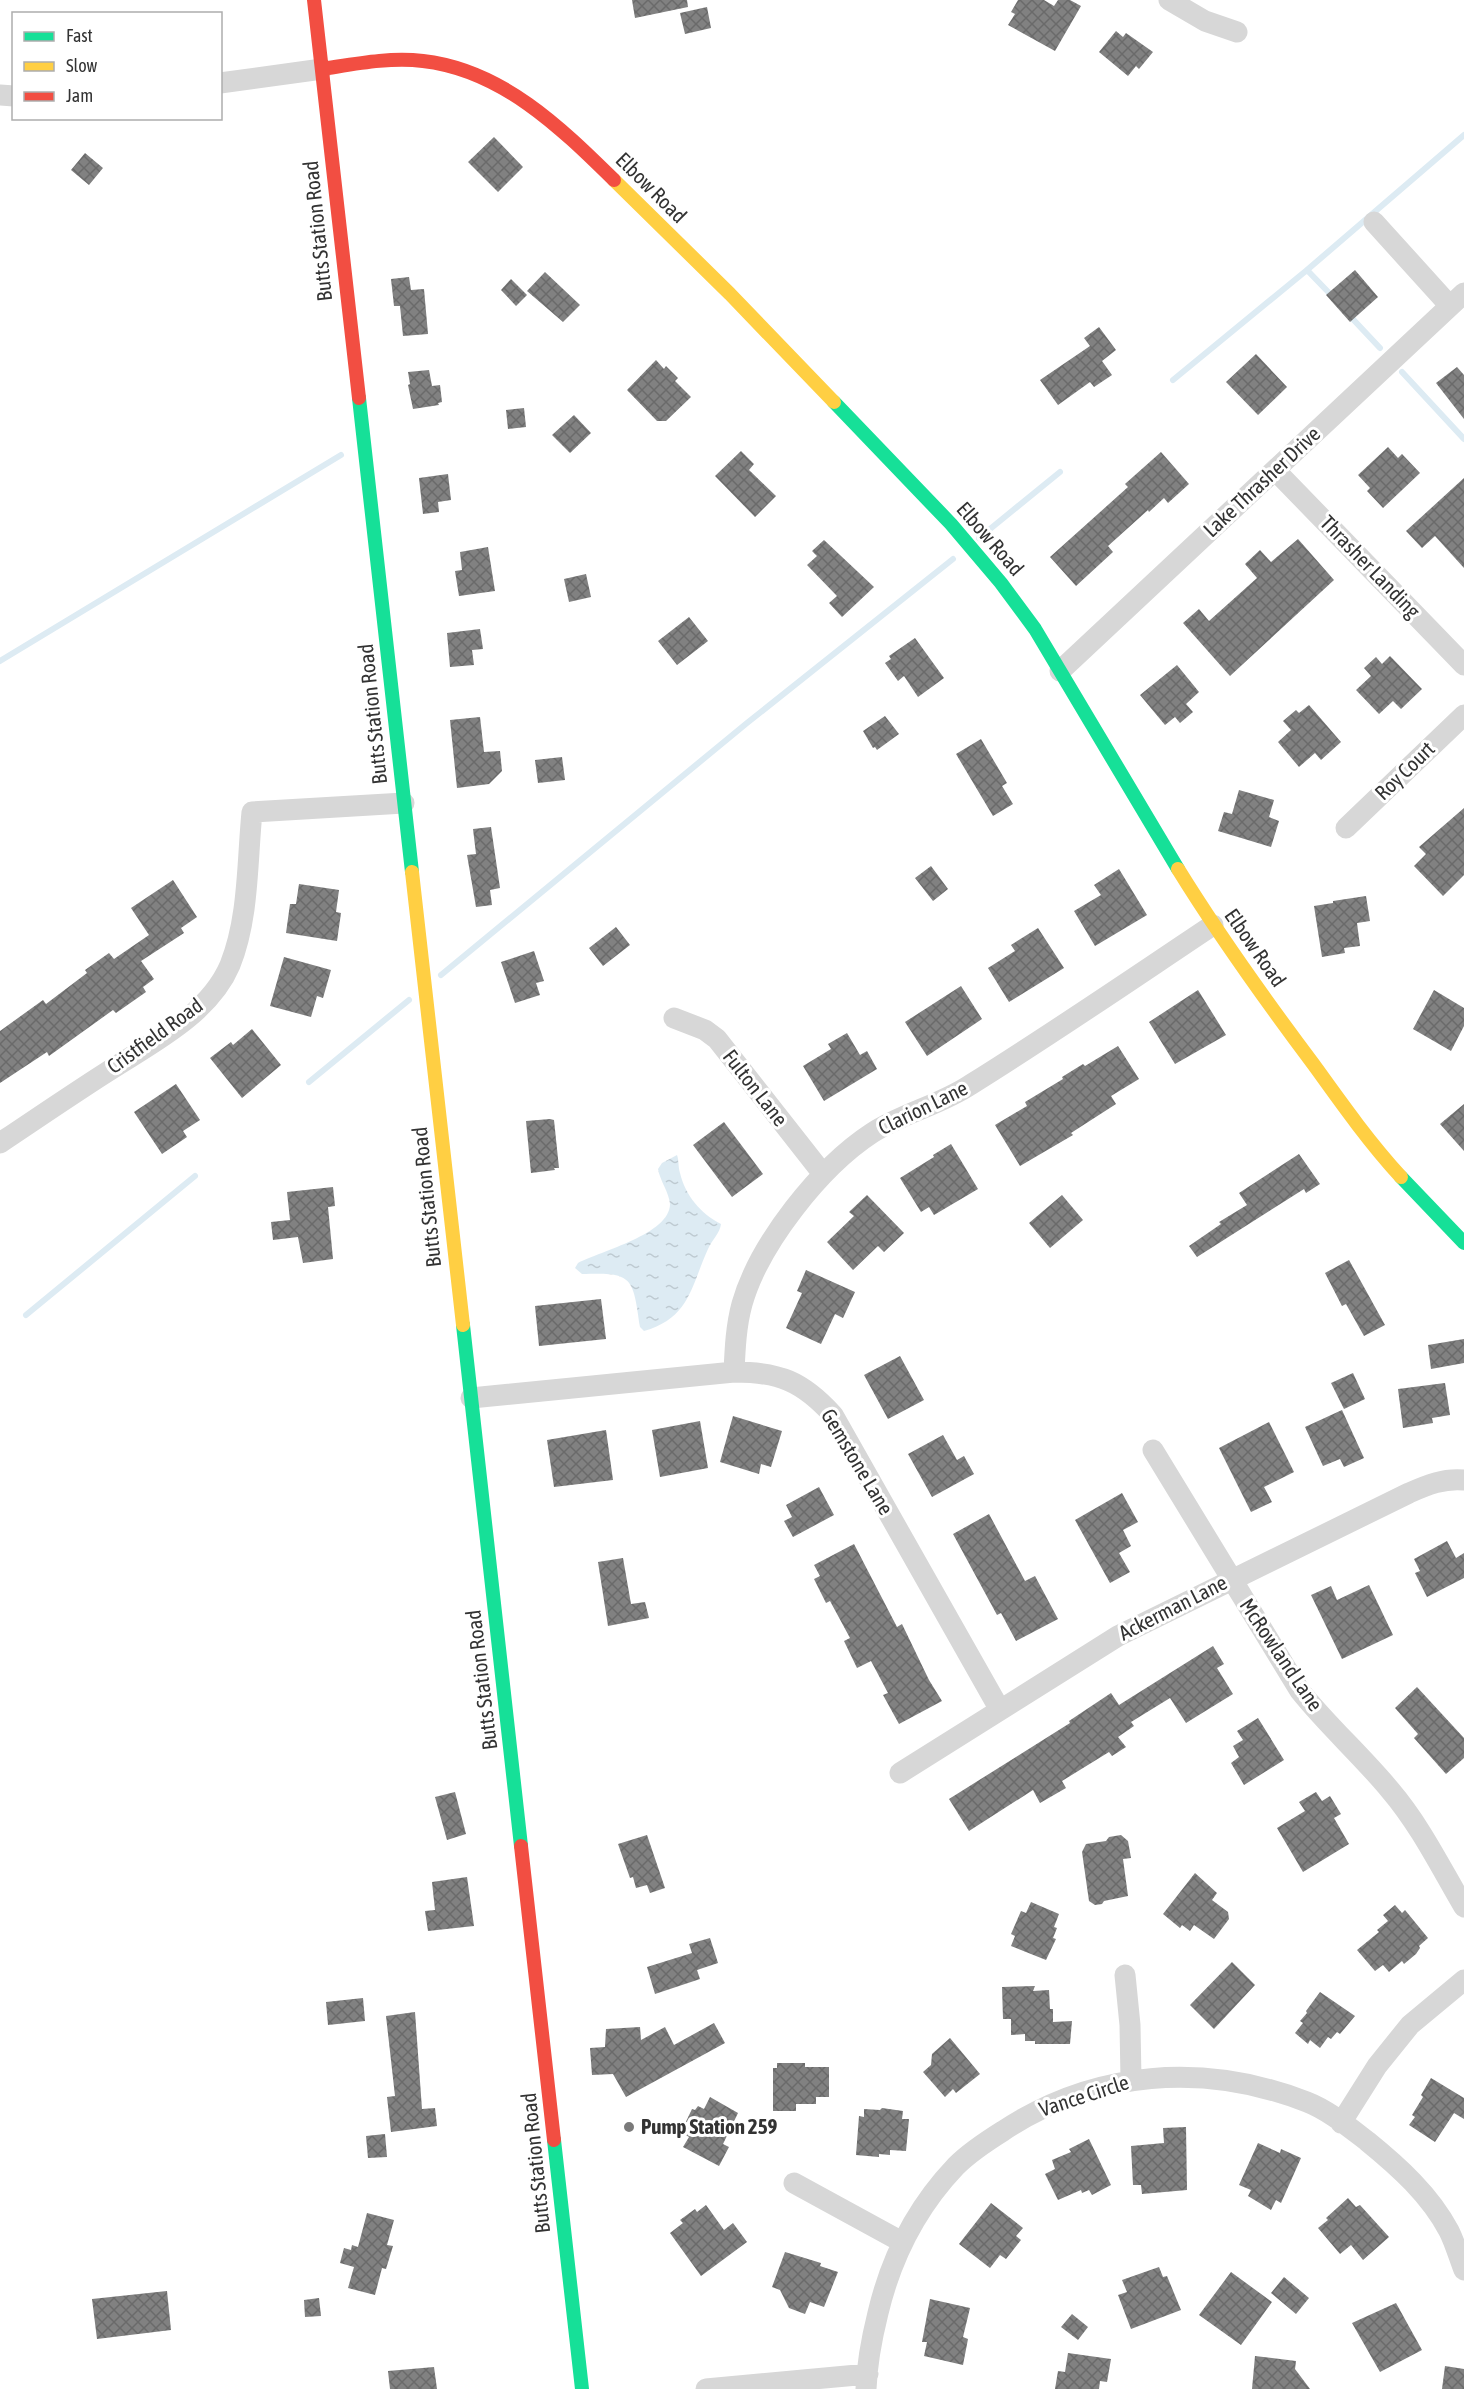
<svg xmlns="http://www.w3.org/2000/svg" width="1464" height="2389" viewBox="0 0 1464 2389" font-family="'Asap Condensed',sans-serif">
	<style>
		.water { fill: url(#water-ripples) }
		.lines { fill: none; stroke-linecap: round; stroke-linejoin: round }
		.stream { stroke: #ddebf3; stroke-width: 6 }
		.building { fill: url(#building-cross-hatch) }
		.street { stroke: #d7d7d7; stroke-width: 21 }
		.fast { stroke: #16e098; stroke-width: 14 }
		.slow { stroke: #ffcf43; stroke-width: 14 }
		.jam { stroke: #f24e42; stroke-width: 14 }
		.poi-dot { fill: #7a7a7a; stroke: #fff; stroke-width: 2 }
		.labels { text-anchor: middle; stroke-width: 6; stroke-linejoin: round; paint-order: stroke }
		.street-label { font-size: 21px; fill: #333; stroke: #fff }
		.poi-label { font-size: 21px; font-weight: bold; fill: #333; stroke: #fff; text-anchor: start }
	</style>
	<defs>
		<pattern id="water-ripples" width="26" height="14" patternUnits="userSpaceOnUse" patternTransform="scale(1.5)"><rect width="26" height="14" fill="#ddebf3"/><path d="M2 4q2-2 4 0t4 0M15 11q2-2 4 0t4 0" fill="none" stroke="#becad1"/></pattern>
		<pattern id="building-cross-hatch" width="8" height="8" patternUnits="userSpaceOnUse" patternTransform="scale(1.5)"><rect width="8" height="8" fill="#818181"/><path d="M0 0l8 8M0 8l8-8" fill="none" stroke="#6a6a6a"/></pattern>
	</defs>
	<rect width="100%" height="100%" fill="#fff"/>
	<path class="water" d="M677 1155C679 1160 678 1166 680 1173 685 1195 701 1214 721 1224 720 1233 712 1240 708 1249 691 1286 690 1318 644 1331L640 1327C633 1277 633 1272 582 1274L575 1268 578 1263C601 1251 670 1234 670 1204 669 1192 660 1181 658 1169L662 1163Z"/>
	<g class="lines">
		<path class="stream" d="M1307 270 1334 298
			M1349 315 1380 348
			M1402 372 1464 439
			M1173 380 1307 270 1464 135
			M979 538 1060 472
			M0 661 341 455
			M441 975 747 723 953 559
			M309 1082 409 1000
			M26 1315 195 1176"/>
	</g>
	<path class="building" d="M632 0H687L688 7 635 18Z
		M1018 0H1044L1054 6 1058 0H1070L1081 6 1055 51 1008 25 1015 14 1011 12Z
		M707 7 711 28 685 34 680 13Z
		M1116 31 1123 37 1126 33 1153 52 1139 69 1136 66 1128 76 1099 52Z
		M494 137 523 167 498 192 468 162Z
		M85 153 103 168 89 185 71 170Z
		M1355 270 1378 297 1350 322 1326 295Z
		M545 272 580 305 563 322 527 291Z
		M409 277 411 290 424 289 428 334 403 336 400 306H394L391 279Z
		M511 279 527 295 516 306 501 290Z
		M1099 327 1116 350 1102 361 1112 375 1094 387 1090 382 1058 405 1040 380 1090 346 1084 338Z
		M1256 354 1287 387 1258 415 1226 382Z
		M656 360 664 369 666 366 678 378 675 381 691 397 666 421H657L627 390Z
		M1457 367 1464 375V419L1436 383Z
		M429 370 432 386 440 385 442 402 438 403 439 405 413 409 408 385 410 384 408 372Z
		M524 408 526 427 508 429 506 410Z
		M574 415 591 433 570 453 552 435Z
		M1388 447 1398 458 1402 454 1420 473 1383 508 1367 491 1370 488 1358 475Z
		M741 451 754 464 749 470 776 496 755 517 715 476Z
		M1161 452 1189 484 1168 503 1164 498 1149 512 1148 510 1108 546 1113 552 1076 586 1050 557 1128 487 1125 484Z
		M448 474 451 500 438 502 439 512 423 514 419 478Z
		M1464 478V568L1435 536 1422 548 1406 531Z
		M1298 539 1334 580 1230 676 1183 623 1199 609 1209 621 1257 578 1245 564 1260 550 1271 562Z
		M824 540 874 587 842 617 829 603 837 596 807 565 817 556 812 551Z
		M488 547 495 591 459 596 455 571 462 570 460 552Z
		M586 574 591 597 569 602 564 579Z
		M689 617 708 641 677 665 658 641Z
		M480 629 483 649 472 650 474 665 450 667 447 633Z
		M915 638 944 678 918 697 904 676 898 681 885 663 891 659 889 656Z
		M1390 656 1422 689 1401 709 1393 701 1379 714 1356 690 1371 676 1364 668 1376 657 1382 664Z
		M1177 665 1199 692 1186 704 1193 712 1180 723 1175 717 1165 725 1140 695Z
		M1309 705 1341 742 1321 760 1315 753 1299 767 1278 742 1291 730 1283 721 1296 710 1299 713Z
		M885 716 899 734 877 750 875 747 873 748 863 731Z
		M480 717 484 752 500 751 502 771 489 784 457 788 450 720Z
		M981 739 1007 783 1002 786 1013 804 993 816 956 754Z
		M562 757 565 780 538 783 535 760Z
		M1239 790 1274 800 1269 817 1279 821 1271 847 1218 831 1224 812 1232 814Z
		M1464 808V875L1443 896 1414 866 1426 854 1419 847Z
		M491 827 500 888 490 890 492 905 476 907 467 855 476 854 473 829Z
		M931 866 948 889 933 901 915 878Z
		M1119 869 1147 915 1095 946 1074 911 1101 895 1094 885Z
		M173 880 197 917 181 928 184 933 141 961 154 979 143 987 146 992 116 1013 113 1010 49 1056 47 1052 0 1083V1031L43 1000 46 1004 87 973 85 970 109 953 114 959 149 935 131 908Z
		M299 884 339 890 336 912 341 913 337 941 286 933 290 904H296Z
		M1366 896 1370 921 1357 923 1360 946 1344 948 1345 953 1322 957 1314 906 1333 903V901Z
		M616 927 630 945 603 966 589 948Z
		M1038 928 1064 968 1009 1002 988 968 1015 951 1011 945Z
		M534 951 544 981 536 983 540 995 515 1003 501 962Z
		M284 957 331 970 323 998 317 996 311 1017 270 1006Z
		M961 986 982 1019 927 1056 905 1022Z
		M1198 990 1226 1035 1175 1064 1149 1022Z
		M1434 990 1464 1008V1026L1451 1051 1413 1029Z
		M252 1029 281 1065 242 1098 210 1058 231 1042 233 1045Z
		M847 1033 860 1055 867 1051 877 1069 824 1101 803 1066 831 1049 828 1044Z
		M1118 1046 1139 1079 1111 1096 1116 1104 1071 1133 1073 1135 1020 1166 995 1125 1027 1106 1025 1102 1063 1079 1062 1077 1083 1064 1085 1066Z
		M176 1084 200 1120 183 1131 187 1137 162 1154 134 1112Z
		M1464 1104V1151L1440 1124Z
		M550 1119 554 1120 559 1168H554L555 1170 531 1173 526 1121Z
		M724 1122 763 1174 732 1197 693 1145Z
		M951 1144 978 1189 934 1215 929 1207 921 1212 900 1178 934 1157 933 1155Z
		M1299 1154 1320 1184 1306 1193 1304 1189 1197 1257 1189 1246 1221 1224 1219 1222 1247 1205 1239 1193Z
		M333 1187 335 1206 328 1207 333 1259 303 1263 298 1237 273 1240 271 1222 290 1220 287 1192Z
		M867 1195 904 1233 884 1252 878 1246 853 1270 827 1242 854 1216 849 1212Z
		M1062 1195 1083 1220 1050 1248 1029 1223Z
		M1349 1260 1385 1325 1364 1336 1346 1304 1342 1306 1325 1273Z
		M806 1270 855 1292 843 1318 835 1314 821 1344 786 1328 802 1293 797 1291Z
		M601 1299 606 1339 539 1346 535 1306Z
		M1464 1339V1363L1431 1369 1428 1345Z
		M900 1356 924 1400 888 1419 864 1375Z
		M1353 1373 1365 1399 1344 1409 1331 1383Z
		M1445 1383 1450 1415 1432 1418 1433 1423 1403 1428 1398 1389Z
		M1342 1410 1364 1458 1344 1467 1340 1459 1323 1466 1305 1427Z
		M733 1416 782 1431 771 1467 761 1464 759 1474 720 1462Z
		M700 1421 708 1468 660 1477 652 1430Z
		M1269 1422 1294 1472 1264 1487 1272 1502 1251 1512 1219 1448Z
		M606 1430 613 1480 554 1487 547 1440Z
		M943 1435 957 1460 964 1456 974 1474 932 1497 908 1454Z
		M819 1487 834 1515 793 1537 784 1521 792 1517 786 1505Z
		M1122 1493 1138 1522 1123 1530 1131 1546 1119 1553 1130 1572 1110 1583 1075 1520Z
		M989 1514 1025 1581 1035 1576 1058 1619 1016 1641 1001 1613 997 1615 953 1534Z
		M1447 1541 1456 1558 1464 1553V1578L1427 1597 1415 1573 1420 1571 1414 1559Z
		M854 1544 897 1627 902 1624 929 1680 942 1701 899 1724 883 1695 888 1693 871 1661 857 1668 844 1641 850 1638 830 1601 826 1603 814 1579 820 1576 814 1565Z
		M623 1558 631 1604 645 1602 649 1618 608 1626 598 1562Z
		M1369 1585 1393 1635 1342 1659 1311 1595 1331 1586 1337 1600Z
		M1213 1646 1224 1664 1217 1668 1233 1694 1186 1723 1170 1698 1131 1722 1134 1726 1118 1737 1126 1747 1112 1756 1109 1752 1062 1781 1066 1788 1040 1803 1033 1790 969 1831 949 1799 1070 1723 1069 1721 1111 1693 1119 1705Z
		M1417 1687 1464 1738V1758L1446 1774 1414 1738 1418 1734 1395 1708Z
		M1258 1718 1284 1760 1244 1785 1231 1763 1239 1757 1233 1746 1243 1740 1237 1731Z
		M455 1792 466 1834 447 1840 435 1797Z
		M1316 1792 1322 1801 1330 1796 1341 1814 1334 1818 1349 1844 1303 1872 1277 1828 1305 1811 1299 1802Z
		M647 1835 665 1888 650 1893 647 1885 636 1888 633 1877 630 1878 618 1844Z
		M1121 1835 1128 1841 1131 1858 1123 1859 1128 1896 1104 1901 1102 1904 1095 1905 1089 1901 1082 1852 1086 1844 1106 1841 1109 1837Z
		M1195 1873 1217 1893 1212 1900 1228 1912 1229 1919 1214 1939 1194 1925 1190 1931 1182 1925 1180 1928 1163 1914Z
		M467 1877 474 1926 428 1931 425 1911 435 1910 432 1882Z
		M1031 1902 1059 1914 1054 1927 1057 1928 1053 1938 1056 1939 1046 1960 1011 1946 1015 1936 1011 1934 1021 1911 1026 1913Z
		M1395 1905 1402 1913 1405 1910 1428 1938 1419 1946 1420 1948 1416 1954 1404 1964 1402 1961 1389 1972 1383 1965 1375 1971 1357 1950 1379 1932 1377 1930 1388 1921 1383 1915Z
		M710 1938 718 1963 697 1970 700 1979 655 1994 647 1967 692 1953 689 1944Z
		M1232 1962 1255 1985 1214 2029 1190 2005Z
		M1035 1986 1033 1991 1049 1990 1050 2009H1053V2022L1072 2021 1070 2044H1035V2041H1025V2034L1011 2035V2019H1003L1002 1987Z
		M1320 1992 1355 2016 1340 2034 1337 2032 1331 2039 1328 2037 1320 2048 1310 2040 1308 2044 1295 2033 1303 2023 1300 2021 1307 2013 1306 2011Z
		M363 1998 365 2021 328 2025 326 2002Z
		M415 2012 422 2109 435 2108 437 2126 391 2132 387 2097 395 2096 386 2016Z
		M714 2023 725 2043 626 2097 613 2074 592 2075 590 2048 605 2047 606 2029 640 2027 641 2040 665 2027 674 2045Z
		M950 2038 980 2074 956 2093 953 2089 945 2097 923 2072 931 2065 932 2054Z
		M777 2063H805V2067H829V2097H816V2104H796V2111H773V2068H777Z
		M1431 2078 1464 2098V2119L1454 2113 1435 2142 1409 2125 1415 2117 1412 2115 1423 2097 1421 2095Z
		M710 2097 738 2113 723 2144 729 2147 719 2166 683 2147 689 2137 681 2132 692 2109 695 2110 698 2106 704 2109Z
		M882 2108 903 2111 902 2119H909L906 2151 890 2150V2155L879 2154V2157L856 2155 859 2116 864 2117V2109L880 2110Z
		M1186 2127 1187 2190 1142 2194 1141 2185H1133L1131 2146 1164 2143 1163 2128Z
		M385 2134 387 2157 368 2158 366 2136Z
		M1089 2139 1111 2185 1092 2195 1089 2190 1082 2193 1081 2190 1058 2200 1045 2174 1055 2169 1052 2160 1071 2152 1069 2149Z
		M1258 2143 1280 2153 1281 2149 1301 2158 1281 2203 1276 2200 1271 2210 1248 2196 1251 2190 1239 2185Z
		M1348 2198 1356 2207 1360 2205 1389 2237 1363 2260 1351 2245 1340 2254 1318 2228 1328 2220 1326 2218Z
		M991 2203 1023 2228 1016 2236 1021 2240 1006 2259 1000 2255 990 2268 959 2244Z
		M706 2205 724 2230 733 2223 747 2242 701 2276 670 2233 683 2223 680 2220 695 2209 697 2212Z
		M367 2213 394 2220 387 2245 393 2246 386 2269 382 2268 375 2295 348 2288 354 2267 340 2263 344 2248 351 2250 352 2245 358 2247Z
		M785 2252 821 2263 820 2266 838 2272 824 2307 810 2302 805 2314 789 2308 780 2290 772 2287Z
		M1159 2267 1163 2277 1167 2276 1181 2310 1131 2329 1118 2295 1127 2292 1122 2280Z
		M1231 2272 1272 2302 1241 2345 1199 2315Z
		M1284 2277 1309 2298 1296 2314 1271 2293Z
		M167 2291 171 2330 97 2339 92 2299Z
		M319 2298 321 2316 305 2317 304 2300Z
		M930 2299 970 2308 963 2337 968 2339 963 2365 924 2356 927 2342H922Z
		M1396 2303 1422 2350 1380 2372 1352 2323Z
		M1072 2314 1088 2327 1078 2340 1061 2327Z
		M1068 2353 1111 2359 1107 2382 1100 2381 1099 2389H1055L1058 2371 1065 2372Z
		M1255 2356 1296 2361 1295 2369 1310 2389H1252Z
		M1445 2366 1464 2369V2389H1442Z
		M434 2367 437 2389H390L388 2371Z"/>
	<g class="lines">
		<path class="street" d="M1169 0 1205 21 1237 32
			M220 83 322 69
			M0 95 14 96
			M1374 222 1450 306
			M1275 470 1464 665
			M1060 671 1464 293
			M1346 828 1464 715
			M674 1018 705 1030 717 1039 823 1174
			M0 1143C36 1119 71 1095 107 1072 150 1044 209 1015 230 965 249 918 247 862 252 812L404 803
			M734 1372C735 1349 736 1326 742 1304 759 1244 820 1167 872 1133 903 1113 940 1105 970 1085 1052 1034 1132 979 1213 925
			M471 1398 734 1372C779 1372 802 1381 833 1415L1000 1710
			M1153 1450 1300 1691C1328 1726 1362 1756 1390 1790 1420 1825 1441 1868 1464 1907
			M900 1773 1118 1636 1409 1493C1427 1485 1444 1478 1464 1480
			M1125 1975 1130 2025 1131 2079
			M1341 2123 1377 2066 1410 2025 1464 1980
			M794 2183 902 2242
			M706 2389 868 2374
			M866 2389C867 2364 872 2337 878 2313 891 2258 916 2208 956 2166 969 2153 987 2141 1003 2131 1095 2070 1204 2062 1307 2102 1328 2110 1350 2128 1367 2141 1399 2167 1430 2195 1449 2231 1455 2243 1459 2257 1464 2270"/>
		<path class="fast" d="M359 398 412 872
			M834 402 951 524 1001 583 1035 629 1178 869
			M1401 1177 1464 1243
			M463 1325 521 1846
			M554 2140 582 2389"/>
		<path class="slow" d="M614 180 730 294 834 402
			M1178 869C1220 937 1266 1001 1314 1065 1342 1104 1369 1142 1401 1177
			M412 872 463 1325"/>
		<path class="jam" d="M314 0 359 398
			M322 69C355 64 389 57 423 61 502 70 560 127 614 180
			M521 1846 554 2140"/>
	</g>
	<circle class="poi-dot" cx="629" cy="2127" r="6"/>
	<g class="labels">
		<g class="street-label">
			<text transform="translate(651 188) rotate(45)" y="7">Elbow Road</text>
			<text transform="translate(318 231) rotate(-96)" y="7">Butts Station Road</text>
			<text transform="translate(1262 482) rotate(-43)" y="7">Lake Thrasher Drive</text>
			<text transform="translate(990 539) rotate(49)" y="7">Elbow Road</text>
			<text transform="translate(1370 567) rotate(46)" y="7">Thrasher Landing</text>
			<text transform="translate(373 714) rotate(-96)" y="7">Butts Station Road</text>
			<text transform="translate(1405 771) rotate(-44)" y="7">Roy Court</text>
			<text transform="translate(1255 948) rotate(55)" y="7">Elbow Road</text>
			<text transform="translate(155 1036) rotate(-36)" y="7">Cristfield Road</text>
			<text transform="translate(755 1088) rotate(52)" y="7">Fulton Lane</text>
			<text transform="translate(923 1108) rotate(-26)" y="7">Clarion Lane</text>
			<text transform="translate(427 1197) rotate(-96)" y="7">Butts Station Road</text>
			<text transform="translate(857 1462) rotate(59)" y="7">Gemstone Lane</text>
			<text transform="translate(1173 1608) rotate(-27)" y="7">Ackerman Lane</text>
			<text transform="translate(1281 1655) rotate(56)" y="7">McRowland Lane</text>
			<text transform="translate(482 1680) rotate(-97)" y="7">Butts Station Road</text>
			<text transform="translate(1084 2096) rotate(-18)" y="7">Vance Circle</text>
			<text transform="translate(536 2163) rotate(-96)" y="7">Butts Station Road</text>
		</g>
		<g class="poi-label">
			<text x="641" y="2134">Pump Station 259</text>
		</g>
	</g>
	<rect x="12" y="12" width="210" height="108" fill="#ffffff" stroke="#adadad" stroke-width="1.5"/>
	<rect x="24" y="32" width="30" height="9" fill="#16e098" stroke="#adadad" stroke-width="1.5"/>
	<text x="66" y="42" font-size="18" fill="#333333">Fast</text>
	<rect x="24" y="62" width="30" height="9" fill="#ffcf43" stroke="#adadad" stroke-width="1.5"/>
	<text x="66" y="72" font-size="18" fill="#333333">Slow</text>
	<rect x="24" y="92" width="30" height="9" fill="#f24e42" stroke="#adadad" stroke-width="1.5"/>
	<text x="66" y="102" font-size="18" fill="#333333">Jam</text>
</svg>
